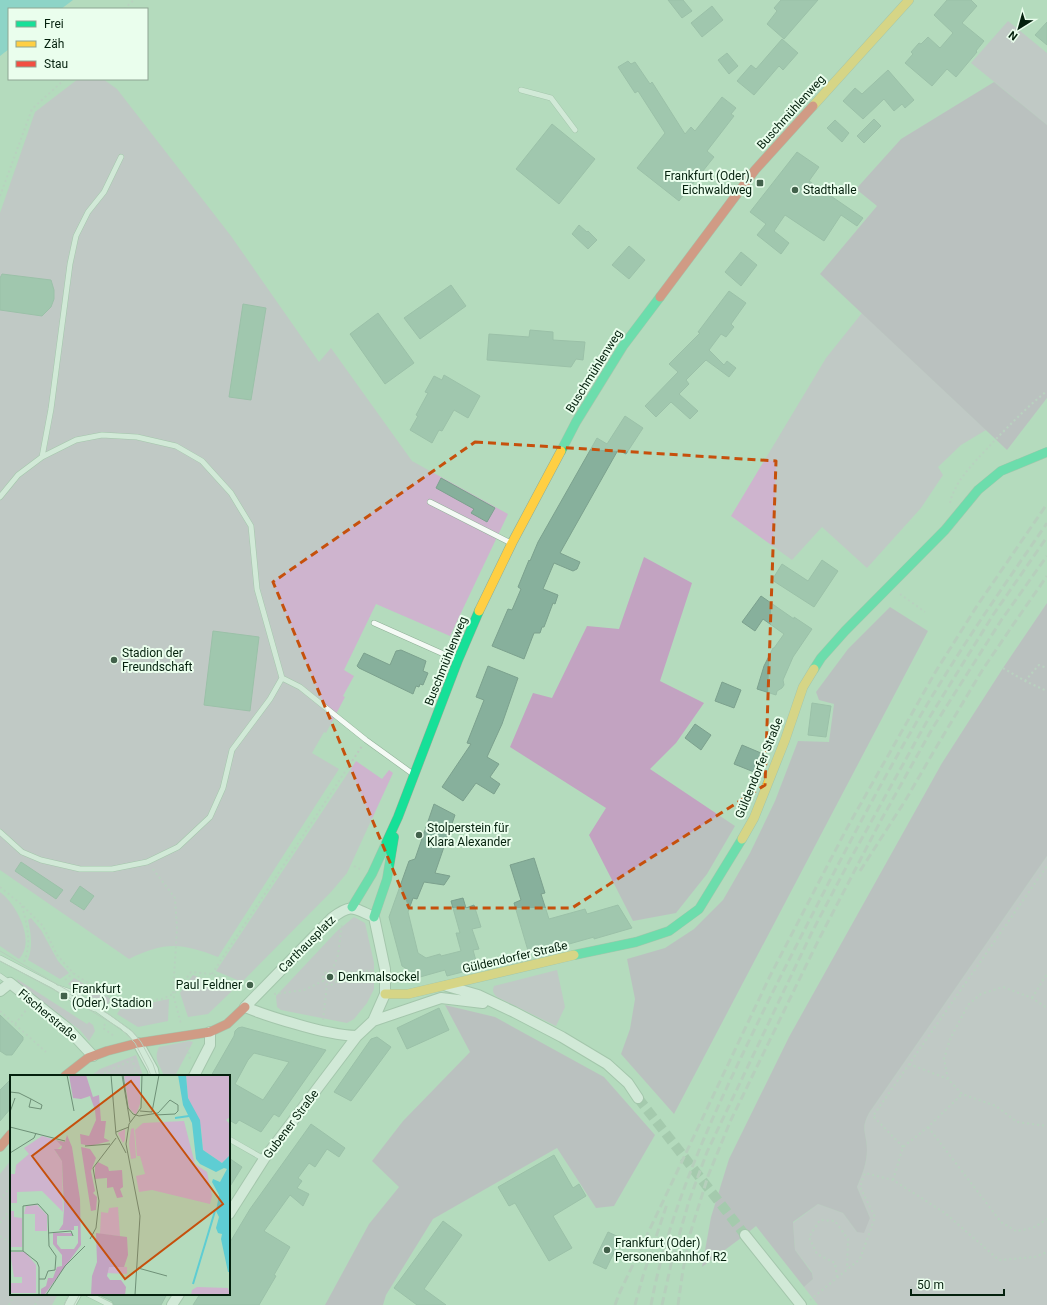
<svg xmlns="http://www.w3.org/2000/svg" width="1047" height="1305" viewBox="0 0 1047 1305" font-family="Roboto,sans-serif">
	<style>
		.green { fill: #ceb4ce }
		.forest { fill: #c2a3c1 }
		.water { fill: #5ecdd3 }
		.building { fill: #87b09c; stroke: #7ca18e; fill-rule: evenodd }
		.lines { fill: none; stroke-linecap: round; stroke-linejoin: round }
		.street-tunnel { stroke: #91b69a; stroke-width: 10; stroke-dasharray: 10 5; stroke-linecap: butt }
		.lane-casing { stroke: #8fae96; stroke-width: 6 }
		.street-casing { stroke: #8fae96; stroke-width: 12 }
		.fast-casing { stroke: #8fae96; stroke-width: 10 }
		.slow-casing { stroke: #8fae96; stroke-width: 10 }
		.jam-casing { stroke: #8fae96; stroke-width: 10 }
		.path { stroke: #bdc8c0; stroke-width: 2; stroke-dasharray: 2 3; stroke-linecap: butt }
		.lane { stroke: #f4faf5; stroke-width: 5 }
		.street { stroke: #f4faf5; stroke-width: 10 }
		.fast { stroke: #16e098; stroke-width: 9 }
		.slow { stroke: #ffcf43; stroke-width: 9 }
		.jam { stroke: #f24e42; stroke-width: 9 }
		.tram { stroke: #b8c2ba; stroke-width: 1 }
		.rail { stroke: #b8c2ba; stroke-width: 3; stroke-dasharray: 8 4; stroke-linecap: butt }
		.marked { fill: none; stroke: #c6500c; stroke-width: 3; stroke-dasharray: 8 5; stroke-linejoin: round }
		.poi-dot { fill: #42614b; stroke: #eafeed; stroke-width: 1.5 }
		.labels { text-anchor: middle; stroke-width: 4; stroke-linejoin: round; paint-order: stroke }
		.street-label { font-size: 12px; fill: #04200d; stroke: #eafeed }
		.poi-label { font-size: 12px; fill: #04200d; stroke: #eafeed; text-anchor: start }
		.inset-river { fill: none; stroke: #5ecdd3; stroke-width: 2 }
		.inset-road { fill: none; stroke: #6e9077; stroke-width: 1 }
		.view { fill: #c6500c; fill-opacity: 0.15; stroke: #c6500c; stroke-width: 2 }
		.inset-edge { fill: none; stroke: #04200d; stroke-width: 2 }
	</style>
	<rect width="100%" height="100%" fill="#b4dbbd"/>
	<path class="green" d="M1008 21 1047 53V125L971 63Z
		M78 79H103L117 89 231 236 319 362 331 348 412 461 508 514 450 636 376 604 344 670 354 676 343 696 345 697 326 733 324 732 312 753 339 769 218 957C182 943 165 941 129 959L0 870V213L35 112Z
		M862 313 986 430 961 445 938 467 943 475 921 508 867 568 822 527 792 560 731 516 826 358Z
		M356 761 382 779 389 770 393 773 347 873 331 892 242 982 216 971Z
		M1047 856V1305H818L804 1287 813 1279 812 1272 795 1250 793 1223 818 1204 843 1213 857 1232 870 1218 857 1187C862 1175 867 1163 867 1150 867 1133 860 1130 869 1113Z
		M0 892C17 905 36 941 19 959L0 946Z
		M354 917 365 923 374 963V989L367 1003 354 1019 347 1023 281 1010 277 1007 276 996 337 931Z
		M31 918 41 930 58 961 69 973 60 979 28 960C33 945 31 934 28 920Z
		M557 970 565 1007 556 1026 497 997C493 993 492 991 494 986Z
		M193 975 232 991 208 1014 188 1017 180 993Z
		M74 978 111 999 107 1006 68 984Z
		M17 979 87 1024 89 1022 93 1025 95 1031 89 1041 80 1030 18 983Z
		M169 999 168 1021 138 1027 117 1014 125 1002C140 1006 154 1002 169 999Z
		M189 1041 193 1042 175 1076H164C160 1064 153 1060 159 1047Z
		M136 1055 143 1076H91L100 1069Z
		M11 1160V1294H58L52 1305H0V1174Z"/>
	<path class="forest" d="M994 82 1047 125V398L1007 450 820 274 877 206 856 189 901 139Z
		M644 557 692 583 660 681 704 703 676 743 650 769 735 826 707 874 676 913 633 921 589 835 606 808 510 747 533 693 552 698 587 626 619 629Z
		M1047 603V856L869 1113C860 1130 867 1133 867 1150 867 1163 862 1175 857 1187L870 1218 864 1233 857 1232 843 1213 818 1204 793 1222 795 1250 812 1273 813 1279 804 1287 756 1226 745 1235 702 1267 711 1217 729 1159 789 1037 942 763 1003 668Z
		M890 607 928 631 674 1114 621 1054 630 1029 635 999 627 959 665 948 694 929 723 900 750 853 775 801 798 741 829 742 834 704 819 700 816 692 848 649Z
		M445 1005 495 1017 604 1077 655 1135 614 1206 596 1208 557 1148 433 1219 386 1295 383 1305H325L369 1224 399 1187 372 1161 403 1121 470 1052Z"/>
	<path class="water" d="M0 0H73L61 9H9V49L0 56Z"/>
	<path class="building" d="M668 0H683L692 11 682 18Z
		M781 0H818L784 39 767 24 777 11 774 8Z
		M947 0H971L977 6 962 23 984 41 976 51 977 52 956 77 947 69 932 86 905 63 913 54 911 52 919 43 921 44 928 37 940 48 953 33 934 15Z
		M712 6 723 20 702 37 691 23Z
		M1047 22V45L1035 35Z
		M782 39 798 53 783 70 779 66 754 95 737 81 751 65 756 69Z
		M727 53 738 66 729 74 718 60Z
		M628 61 631 64 635 62 650 84 652 82 685 134 691 127 695 131 722 97 736 108 731 114 734 116 707 151 714 157 679 201 637 168 665 133 638 91 635 93 618 67Z
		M888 70 914 100 905 108 902 104 894 111 884 99 863 119 843 101 855 88 862 94Z
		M874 119 881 126 864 143 857 136Z
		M835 120 849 133 842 142 827 128Z
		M552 124 595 159 559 204 516 169Z
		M797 152 819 167 809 181 863 218 857 226 841 215 824 241 785 215 774 231 789 243 781 254 757 235 766 224 750 212Z
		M579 225 587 232 588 231 597 240 588 249 572 234Z
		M629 246 645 260 629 279 612 265Z
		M741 252 757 265 741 286 725 272Z
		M2 274 51 280 54 290V299L51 307 42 316 0 310V278Z
		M451 285 466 306 420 339 404 318Z
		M729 291 746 303 731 324 734 327 726 337 721 334 709 350 724 365 727 361 736 368 729 377 706 360 686 380 689 384 679 394 698 411 690 419 671 402 656 417 645 406 678 372 669 364 700 333 698 332Z
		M243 304 266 308 251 400 229 397Z
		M378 313 414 363 385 384 350 334Z
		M530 330 553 332V340L585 342 583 360 576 359 571 367 487 360 489 334 529 337Z
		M444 375 480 396 468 418 454 410 442 431 439 430 432 443 410 430 418 416 416 415 428 393 425 392 434 376 442 380Z
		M625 416 643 428 626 454 618 450 560 553 580 562 577 569 573 571 554 563 543 589 558 595 555 604 553 603 544 627H542L540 633H534L524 659 492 646 508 609 512 610 521 589 518 587 529 560 530 561 538 542 597 438 607 444Z
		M441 478 495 508 487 522 471 513 474 509 436 488Z
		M822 560 838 571 814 607 772 580 782 564 808 581Z
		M761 596 794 619V617L812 629 793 657 783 680 784 685 782 688 777 691 776 695 757 689 764 666 773 648H774L784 634 763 619 755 631 742 622Z
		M213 631 259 637 250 711 204 705Z
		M401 650 426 661 423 671 428 673 423 685 420 684 419 687 416 686 413 694 359 668 357 666 364 653 390 665 396 651Z
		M488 666 518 678 502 724 487 757 499 764 490 777 500 784 494 794 476 783 463 801 442 787 471 744 467 743 484 700 476 697Z
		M722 682 741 690 734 708 715 701Z
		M812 703 831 706 826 737 808 735Z
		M695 724 711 735 701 750 685 738Z
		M742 745 761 753 754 772 734 764Z
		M434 804 455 815 435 873 450 876 444 885 424 882 417 899 413 898 408 912 418 953 426 958 440 954 441 956 461 951 456 933H460L451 901 463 898 466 908 474 905 481 927 472 929 479 949 473 950 478 968 447 976 445 970 420 977 402 966 389 917 409 861 415 859Z
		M534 858 545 893 541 894 549 919 585 909 587 914 618 905 632 928 594 939V937L562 946 561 944 529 954 514 903 521 900 510 865Z
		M21 862 63 890 56 899 15 871Z
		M80 886 94 896 84 910 70 901Z
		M439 1008 449 1030 407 1049 397 1028Z
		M0 1015 23 1037V1040L12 1055H6L0 1051Z
		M242 1027 326 1050 279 1117 274 1114 261 1132 239 1120 236 1124 229 1120V1076H211L234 1036 235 1031 238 1028ZM254 1053 289 1062 263 1100 235 1084 248 1060Z
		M377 1037 391 1047 351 1101 334 1092 371 1039Z
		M11 1079V1108L0 1121V1090Z
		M311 1124 345 1148 339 1157 327 1149 315 1167 309 1163 298 1178 302 1181 297 1188 309 1194 303 1206 290 1195 264 1231 290 1247 274 1275 276 1276 259 1305H193L200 1294H229V1244L250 1209Z
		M554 1155 573 1188 579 1184 586 1196 553 1216 572 1248 549 1261 515 1203 509 1206 498 1187Z
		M229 1158 242 1167 229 1188Z
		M443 1221 462 1235 424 1289 446 1305H417L394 1288Z
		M608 1232 621 1238 606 1269 593 1263Z
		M97 1294H167L161 1305H114L112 1301Z"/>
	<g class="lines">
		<path class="street-tunnel" d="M638 1098 745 1235"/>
		<defs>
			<path id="lane" d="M521 90 551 98 575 130
				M42 457 51 409 70 264 76 236 88 212 104 192 121 157
				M0 497 18 475 42 457 76 440 102 435 137 437 176 446 202 461 231 493 251 526 257 589 282 678 270 699 232 750 223 788 210 817 178 847 147 862 112 869H80L41 860 22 852 0 832
				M430 502 511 543
				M374 623 457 660
				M282 678 300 687 366 740 413 774
				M0 958 54 986 75 1001 95 1009
				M0 976 10 983
				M59 988 74 993 129 1032 138 1042
				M229 1139 264 1159
				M88 1294 110 1305"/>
			<path id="street" d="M447 986 478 995 514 1012 562 1037 607 1064 628 1083 638 1098
				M0 991 10 983 67 1028 93 1056
				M373 1021 441 998 483 1003
				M138 1043 153 1070 154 1076
				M194 1076 210 1045V1032
				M229 1214 264 1159 357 1036 373 1021 385 994V969L374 917C353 908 352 903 332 918L245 1007C262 1014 278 1019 296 1024 316 1030 335 1035 357 1036
				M745 1235 801 1305
				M70 1305 76 1294
				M172 1305 179 1294"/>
			<path id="fast" d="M561 451 576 422 623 346 660 297
				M814 669 821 658 845 631 945 530 978 490 1001 471 1047 452
				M352 907 372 874 398 817 458 660 479 611
				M374 917 387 879 394 837
				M574 955 636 942 669 931 699 909 742 839"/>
			<path id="slow" d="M813 106 909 0
				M479 611 512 543 561 451
				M742 839 754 818 785 740 803 687 814 669
				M385 994H408L574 955"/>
			<path id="jam" d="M660 297 755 170 813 106
				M65 1076 88 1058 107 1051 138 1043 210 1032 227 1024 245 1007
				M0 1147 11 1134"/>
		</defs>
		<use href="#lane" class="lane-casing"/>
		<use href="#street" class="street-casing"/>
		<use href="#fast" class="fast-casing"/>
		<use href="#slow" class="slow-casing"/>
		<use href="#jam" class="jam-casing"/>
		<path class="path" d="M124 9 134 0
			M0 196 32 109 65 79
			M950 503C955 479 979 458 995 440 1012 423 1028 406 1047 391
			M900 594 925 612
			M1003 668 1025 681 1047 691
			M1025 681 1039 665 1047 668
			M354 866 360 869
			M153 869 175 898 177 928 173 994 181 1024
			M0 887 22 905 43 926 57 955 73 973 106 995 135 1002 162 999 173 994 178 990 191 972 212 974 247 989
			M22 906C27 925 32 943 24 962
			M323 978a7 7 0 1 1 14 0a7 7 0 1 1-14 0Z
			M332 971 338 955 342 924
			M212 974 362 746
			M336 974 374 970
			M65 980 73 973
			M274 994 304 990 323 981
			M1032 998 1047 974
			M113 1010 118 999
			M0 1011 46 1052
			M323 1020 327 984
			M15 1024 27 1009
			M105 1024 103 1028 114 1036
			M187 1047 190 1059
			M132 1058 137 1076
			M909 1064 948 1079 962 1094 996 1106 1017 1122 1047 1126
			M100 1076 106 1072 132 1060
			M948 1079 944 1059 950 1039 968 1005 981 994 1003 987 1032 998 1047 1008
			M928 1127 1001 1222 1016 1231 1033 1228 1047 1219
			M903 1147 873 1116 1047 866
			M893 1180 903 1147 928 1127 962 1094
			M0 1200 11 1186
			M0 1223 11 1208
			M0 1236 11 1243
			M837 1277 835 1263 817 1254 809 1237 820 1220 835 1221 848 1239 847 1269
			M810 1300 860 1259 875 1217 860 1187 865 1173 893 1180 945 1213 999 1260 1035 1257 1047 1252
			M9 1305 15 1294
			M35 1305 40 1294"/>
		<use href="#lane" class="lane"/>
		<use href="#street" class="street"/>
		<use href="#fast" class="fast"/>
		<use href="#slow" class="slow"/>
		<use href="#jam" class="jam"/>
		<path class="tram" d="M0 951 110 1015 133 1032 141 1042 153 1064 157 1076
			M0 961 75 1001 121 1029 135 1043 148 1068 151 1076
			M64 1305 69 1294
			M74 1305 80 1294"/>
		<path class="rail" d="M860 871 905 801 934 751 983 669 1017 619 1047 576
			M615 1305 619 1294 770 976 847 828 936 671 977 606 1047 504
			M635 1305 643 1276 667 1204
			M651 1305C670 1203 716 1109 761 1016 783 971 806 927 829 882 865 813 902 744 944 677 976 625 1012 574 1047 523
			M662 1305 672 1260 689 1201 707 1152 812 932 851 858 926 723 993 615 1047 537
			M678 1305 683 1270 690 1234 708 1176 730 1122 818 941 880 822 932 729 1002 619 1047 556"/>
	</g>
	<path d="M0 0H1047V1305H0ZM475 442 776 461 765 785 572 908H409L273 582Z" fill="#b4dbbd" fill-opacity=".55" fill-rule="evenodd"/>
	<path class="marked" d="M475 442 776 461 765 785 572 908H409L273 582Z"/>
	<g class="poi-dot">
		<rect x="756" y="179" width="8" height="8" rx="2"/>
		<circle cx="795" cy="190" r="4"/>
		<circle cx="114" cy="660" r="4"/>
		<circle cx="419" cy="835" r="4"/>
		<circle cx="330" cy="977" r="4"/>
		<circle cx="250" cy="985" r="4"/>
		<rect x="60" y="992" width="8" height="8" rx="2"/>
		<circle cx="607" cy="1250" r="4"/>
	</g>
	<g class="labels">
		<g class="street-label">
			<text transform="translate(791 112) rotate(-48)" y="4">Buschmühlenweg</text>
			<text transform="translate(594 371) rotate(-58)" y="4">Buschmühlenweg</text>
			<text transform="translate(446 661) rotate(-68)" y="4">Buschmühlenweg</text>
			<text transform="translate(759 768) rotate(-68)" y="4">Güldendorfer Straße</text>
			<text transform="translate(307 944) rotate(-45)" y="4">Carthausplatz</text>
			<text transform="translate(515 957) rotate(-13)" y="4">Güldendorfer Straße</text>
			<text transform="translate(48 1015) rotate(40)" y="4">Fischerstraße</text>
			<text transform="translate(291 1124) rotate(-53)" y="4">Gubener Straße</text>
		</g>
		<g class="poi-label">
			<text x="752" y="180" text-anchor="end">Frankfurt (Oder),<tspan x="752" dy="14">Eichwaldweg</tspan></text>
			<text x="803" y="194">Stadthalle</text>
			<text x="122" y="657">Stadion der<tspan x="122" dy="14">Freundschaft</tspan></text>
			<text x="427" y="832">Stolperstein für<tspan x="427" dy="14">Klara Alexander</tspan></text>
			<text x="338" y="981">Denkmalsockel</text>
			<text x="242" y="989" text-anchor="end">Paul Feldner</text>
			<text x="72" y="993">Frankfurt<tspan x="72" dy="14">(Oder), Stadion</tspan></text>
			<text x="615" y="1247">Frankfurt (Oder)<tspan x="615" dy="14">Personenbahnhof R2</tspan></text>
		</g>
	</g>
	<g transform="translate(10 1075)">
		<rect width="220" height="220" fill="#b4dbbd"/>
		<path d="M114 0H130V29L126 40 119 33ZM176 0H220V42L216 45 220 49V80L212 88 193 75 191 53 178 23ZM174 46 185 89 197 97 202 121 200 129 142 115 129 117 126 101 135 99 130 81H127L125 55 133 48ZM124 53 126 83 121 84 119 69 121 54ZM115 54V65L113 68 108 58ZM32 61 46 65 52 70 45 76 52 86 53 137 32 116 7 117V128H0V99H5L6 90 19 79 14 73ZM27 130 37 140V156H25V139H14L16 131ZM108 132 110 161 90 159 91 137 98 138 99 133ZM0 136H4V142L12 143V172H0ZM0 177H15L26 190V218H0V208H12V202H4ZM99 191 117 192V199L97 198ZM187 212 218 213 220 220H181L182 215Z" fill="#ceb4ce"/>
		<path d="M59 0H76L83 22 89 20 91 46H96L94 63 100 66 80 71 71 69 70 59 79 61 86 45 85 35 80 21 71 24 63 23ZM57 60 62 72 70 124 71 170 35 219 31 220V214L36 211 38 203H43L47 192 52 191V180L43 169V158H62V161H47V169L51 174H64L68 168V151H64V155H49L53 149 54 134 52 86 44 74H51L52 71 46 65 55 67ZM71 72 80 74 86 83 81 96 85 116 83 118 87 122 86 135 81 136ZM88 87 98 92 99 96 112 95 113 112 110 114 113 122 107 123 103 112 97 113V103L85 104V91ZM86 158 117 162 118 180 114 192H99L97 201 100 205H111L116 212 115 220H81L82 201 87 187Z" fill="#c2a3c1"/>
		<path d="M168 0H176L178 23 190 45 193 75 212 88 220 80V197H218L211 164 212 159 208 158 206 153 209 142 206 136 209 120 202 107 203 104 210 107 217 94 214 93 206 97 190 89 186 84 182 48 173 30Z" fill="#5ecdd3"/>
		<path class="inset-river" d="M165 43 179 41M183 209 205 136"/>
		<path class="inset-road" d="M57 0 64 36M101 0 106 59 116 78M112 0 120 47M113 0 118 33 123 39 129 41 148 38 160 25 168 30V36L165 39 145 40M0 17 9 18 21 24 32 30 31 34 19 32 21 24M130 36 142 37 149 0M0 37 5 23M0 52 55 66M106 57 119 52M75 71 100 69M0 78 24 63 26 58M38 158 61 156 63 161M80 164 86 153 89 126 83 93 106 63M0 176H13L27 187 29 192V220M13 176V131L28 129 38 140 39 171 46 181 45 195 38 196 35 204H29M128 193 157 201M36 220 55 191 75 171M125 220 130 141 116 69 119 49 131 33 132 0"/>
		<path class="view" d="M121 6 213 129 115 204 22 81Z"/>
		<rect width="220" height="220" class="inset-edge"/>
	</g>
	<rect x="8" y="8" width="140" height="72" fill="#eafeed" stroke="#8ea593"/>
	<rect x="16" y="21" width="20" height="6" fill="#16e098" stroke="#8ea593"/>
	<text x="44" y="28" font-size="12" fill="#04200d">Frei</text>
	<rect x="16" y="41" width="20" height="6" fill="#ffcf43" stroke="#8ea593"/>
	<text x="44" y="48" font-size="12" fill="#04200d">Zäh</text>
	<rect x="16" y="61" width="20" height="6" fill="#f24e42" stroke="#8ea593"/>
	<text x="44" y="68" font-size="12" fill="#04200d">Stau</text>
	<g transform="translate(1019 28) rotate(217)" stroke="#eafeed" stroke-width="3" paint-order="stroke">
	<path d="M0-3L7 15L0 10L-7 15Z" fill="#04200d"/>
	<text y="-6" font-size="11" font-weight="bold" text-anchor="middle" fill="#04200d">N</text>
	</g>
	<path d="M911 1289v6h93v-6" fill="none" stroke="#04200d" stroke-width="2"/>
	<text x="917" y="1289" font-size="12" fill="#04200d" stroke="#eafeed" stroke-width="3" paint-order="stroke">50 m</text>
</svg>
